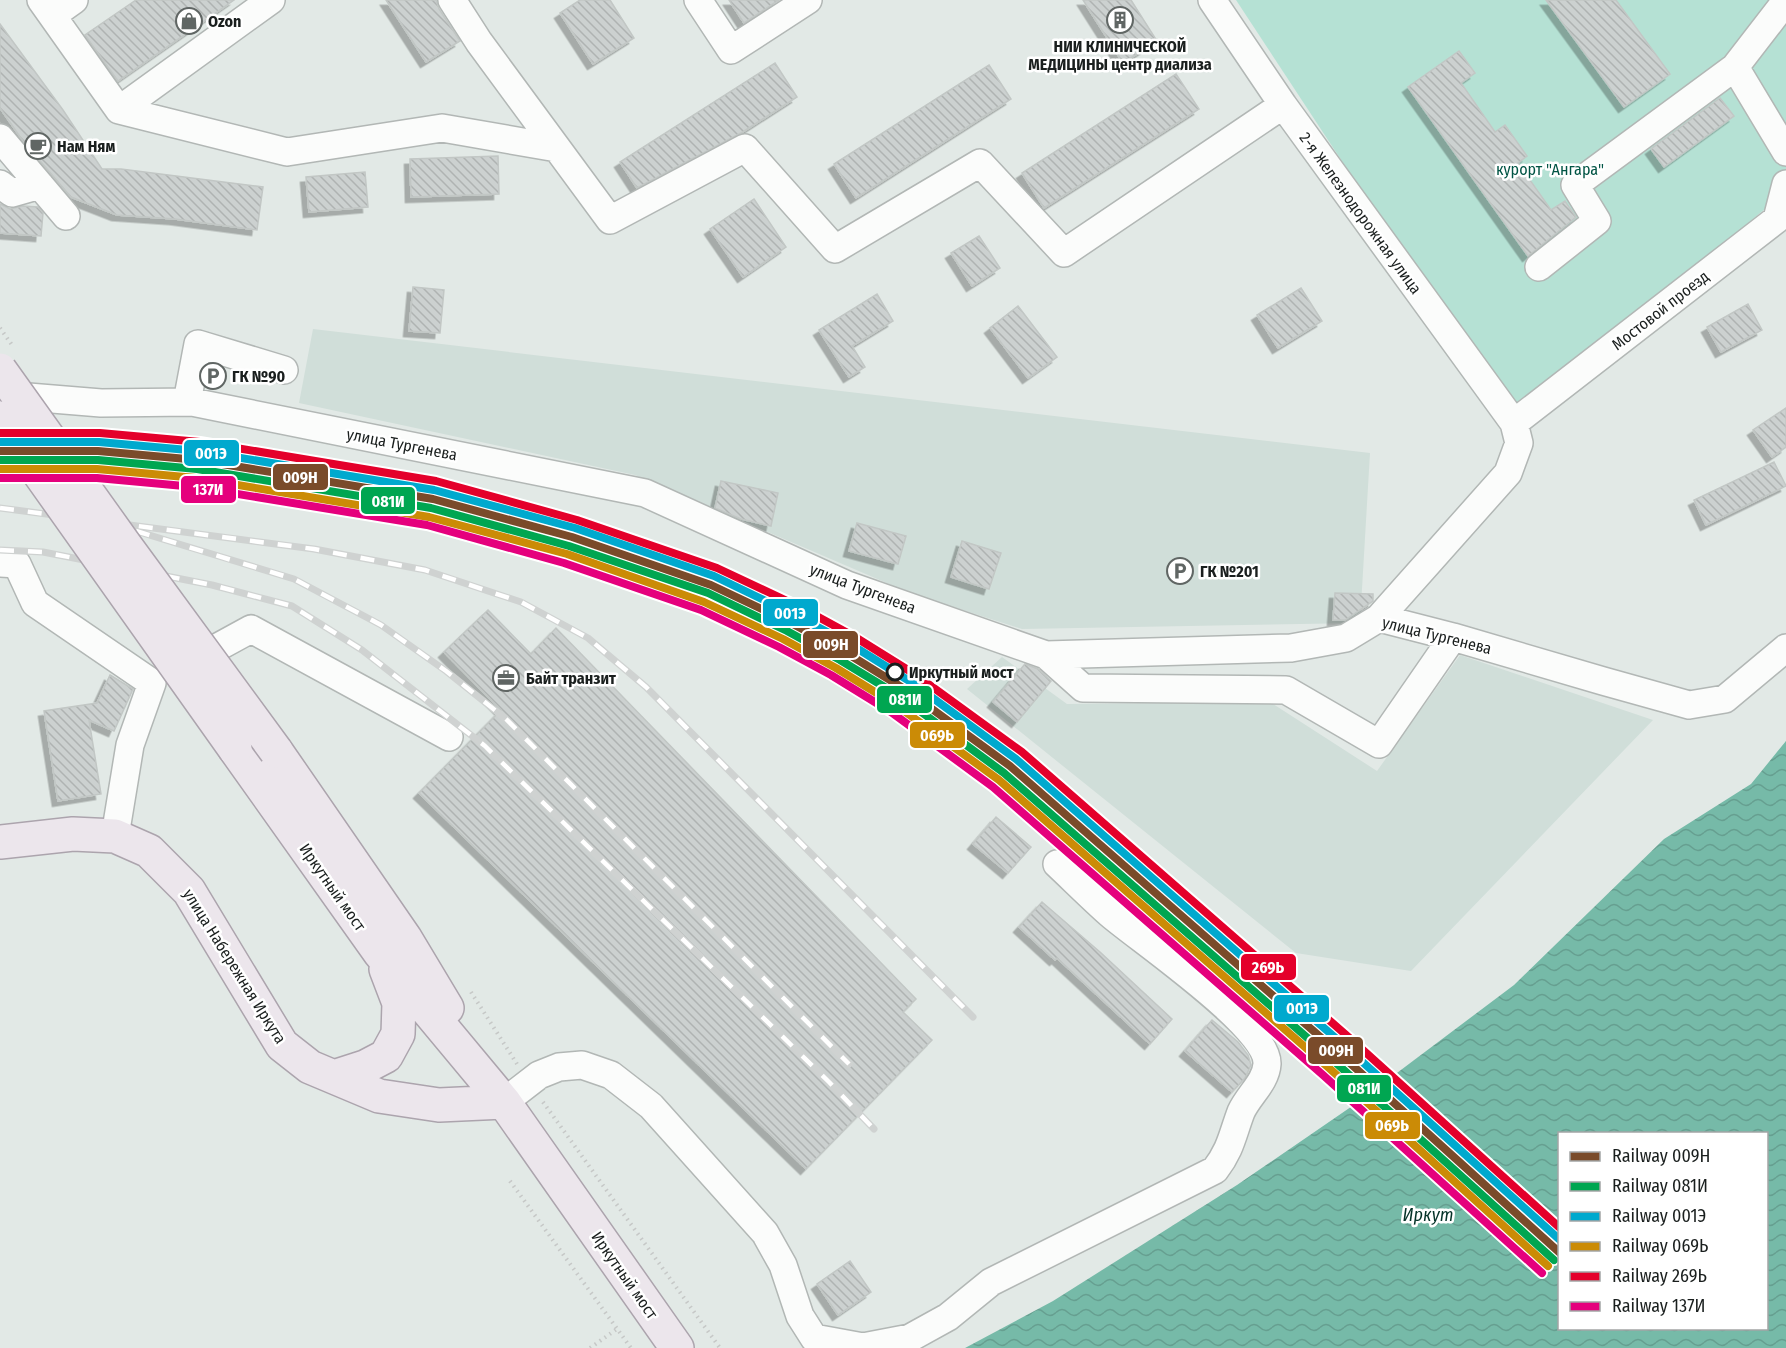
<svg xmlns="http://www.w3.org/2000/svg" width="1786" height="1348" viewBox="0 0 1786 1348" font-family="'Fira Sans Condensed',sans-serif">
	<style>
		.built { fill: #d0ded9 }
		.green { fill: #b5e1d4 }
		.water { fill: url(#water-waves); fill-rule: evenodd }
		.building { fill: url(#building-back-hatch); stroke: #c2c7c5; stroke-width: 1.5; filter: url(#shadow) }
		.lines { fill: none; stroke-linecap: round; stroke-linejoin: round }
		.minor-casing { stroke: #b2b7b5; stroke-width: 30 }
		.major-casing { stroke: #aca4ad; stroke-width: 36 }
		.path { stroke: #c6c8c7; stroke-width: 4; stroke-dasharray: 1.5 4.5; stroke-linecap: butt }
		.minor { stroke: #fbfcfb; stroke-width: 27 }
		.major { stroke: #ece6ec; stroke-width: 33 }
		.rail-casing { stroke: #cfd2d1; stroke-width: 7 }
		.rail { stroke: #fff; stroke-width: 4.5; stroke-dasharray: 14; stroke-linecap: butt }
		.major-bridge-casing { stroke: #aca4ad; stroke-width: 36; stroke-linecap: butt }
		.major-bridge { stroke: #ece6ec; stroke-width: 33 }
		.rail-1-casing { stroke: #fff; stroke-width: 12 }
		.rail-2-casing { stroke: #fff; stroke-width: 12 }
		.rail-3-casing { stroke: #fff; stroke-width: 12 }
		.rail-4-casing { stroke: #fff; stroke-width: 12 }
		.rail-5-casing { stroke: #fff; stroke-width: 12 }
		.rail-6-casing { stroke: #fff; stroke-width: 12 }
		.rail-1 { stroke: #7a4b2a; stroke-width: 8 }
		.rail-2 { stroke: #00a651; stroke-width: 8 }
		.rail-3 { stroke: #00a9ce; stroke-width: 8 }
		.rail-4 { stroke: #cb8b06; stroke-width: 8 }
		.rail-5 { stroke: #e4002b; stroke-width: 8 }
		.rail-6 { stroke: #e5007d; stroke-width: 8 }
		.stop-dot { fill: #fff; stroke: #1a1f1e; stroke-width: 3 }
		.labels { text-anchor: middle; stroke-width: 5; stroke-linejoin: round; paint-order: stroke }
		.poi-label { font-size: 16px; font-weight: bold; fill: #1a1f1e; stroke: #fff; text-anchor: start }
		.park-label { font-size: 16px; fill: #005444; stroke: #fff }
		.street-label { font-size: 16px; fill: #1a1f1e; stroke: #fff }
		.stop-label { font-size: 16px; font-weight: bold; fill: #1a1f1e; stroke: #fff; text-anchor: start }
		.water-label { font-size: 18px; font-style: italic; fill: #043228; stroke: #fff }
		.line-badge { stroke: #fff; stroke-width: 2 }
		.badge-label { font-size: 16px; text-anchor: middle; font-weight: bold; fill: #fff }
	</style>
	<defs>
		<pattern id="water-waves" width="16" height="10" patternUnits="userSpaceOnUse" patternTransform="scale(1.5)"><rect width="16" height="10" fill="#76baa8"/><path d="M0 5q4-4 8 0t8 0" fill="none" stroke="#669f90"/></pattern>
		<pattern id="building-back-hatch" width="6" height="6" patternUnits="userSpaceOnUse" patternTransform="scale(1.5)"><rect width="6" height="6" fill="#ccd1d0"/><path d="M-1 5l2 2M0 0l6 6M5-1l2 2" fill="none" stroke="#afb3b2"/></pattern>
		<filter id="shadow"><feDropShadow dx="-5.5" dy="5.5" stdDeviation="0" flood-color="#0004"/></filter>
	</defs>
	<rect width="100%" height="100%" fill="#e2e9e6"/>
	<path class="built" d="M313 329 1370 453 1360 623 1022 629 910 593 635 475 299 403Z
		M1460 655 1653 720 1411 971 1296 953 967 689 1002 657 1067 704 1270 702 1377 771Z"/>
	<path class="green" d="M1236 0H1786V191L1514 423Z"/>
	<path class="water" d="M1786 741V1348H965L1053 1301 1237 1185 1361 1100 1514 985 1664 839 1751 784ZM1560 1134H1766V1328H1560Z"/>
	<path class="building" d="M136 0H234L118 81 85 35Z
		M386 0H436L439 9 460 41 426 62Z
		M580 0H610L634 38 593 64 560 13Z
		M729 0H779L744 23Z
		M1083 0H1131L1157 41 1123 63Z
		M1546 0H1616L1670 74 1624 107Z
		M0 24 63 110 102 169H121L263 187 257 230 175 219 117 215 71 197 23 141 0 108Z
		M1459 51 1475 73 1461 83 1495 132 1505 125 1527 156 1518 163 1551 210 1565 201 1576 217 1528 256 1408 87Z
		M775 63 797 97 741 133 637 188 620 162Z
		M989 65 1011 99 856 198 834 164Z
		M1176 74 1199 109 1044 208 1022 173Z
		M1720 98 1734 116 1664 167 1651 149Z
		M498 156 499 194 411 197 410 159Z
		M365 172 368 207 309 212 306 177Z
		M754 199 786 247 743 277 710 229Z
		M0 204 10 209 23 206 38 207 43 213 41 236 0 233Z
		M979 236 1000 268 972 286 951 253Z
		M413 287 444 290 440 333 409 331Z
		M1301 288 1322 321 1278 348 1257 315Z
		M877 294 893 321 852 346 865 367 849 377 819 330Z
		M1748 304 1762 330 1721 352 1707 327Z
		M1018 306 1057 357 1028 378 990 328Z
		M1786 408V447L1772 457 1753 430Z
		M1774 462 1786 486 1706 525 1694 500Z
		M721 481 778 493 771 526 741 519 715 508Z
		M857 523 906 536 898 564 849 551Z
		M962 541 1001 553 989 589 951 577Z
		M1335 593 1373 594V601L1345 620H1333Z
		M488 610 531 654 556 628 916 999 903 1012 932 1040 806 1169 419 793 501 710 444 652Z
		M1025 664 1038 669 1051 681 1017 722 993 702Z
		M110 675 133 689 114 731 89 720 101 794 58 801 44 711 97 703Z
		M996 817 1031 847 1008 873 973 844Z
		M1042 902 1100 952 1172 1019 1150 1044 1057 958 1055 960 1019 927Z
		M1212 1020 1238 1042 1248 1055 1251 1065 1245 1078 1232 1092 1185 1051Z
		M850 1261 871 1292 838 1315 817 1284Z"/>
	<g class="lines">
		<defs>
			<path id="minor" d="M41 0 119 110 271 0
				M452 0 479 42 610 220 745 148 835 249 980 163 1064 253 1283 105
				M698 0 731 50 808 0
				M1786 1 1735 67 1786 152
				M53 15 74 0
				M119 110 287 152 442 128 557 148
				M0 138 66 216
				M0 184 12 193 40 185
				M1539 267 1597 221 1575 185 1735 67
				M4 395 101 403 192 402 645 493 847 585 1046 655 1291 648 1346 638 1379 618 1508 473 1519 443 1514 423 1283 105 1212 0
				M187 402 198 344 284 370
				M1514 423 1777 219 1786 184
				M0 563 17 564 35 603 152 683 130 745 115 836
				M1379 618 1453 637 1603 681 1689 705 1725 699 1786 648
				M1046 655 1083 688 1286 690 1379 744 1453 637
				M187 664 251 629 449 737
				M504 1102 539 1075 559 1067 582 1065 611 1075 651 1106 765 1233 783 1265 800 1316 814 1338 863 1347 910 1338 948 1317 991 1282 1215 1170C1231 1149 1232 1136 1241 1112 1248 1096 1266 1082 1267 1064 1269 1027 1140 940 1110 914 1092 898 1074 880 1057 864"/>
			<path id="major" d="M235 749 380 953 504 1102 677 1348
				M276 751 405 938 447 1008
				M0 842 73 834 115 836 149 851 189 891 282 1045 310 1067 379 1096 439 1105 504 1102
				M334 1077 365 1067 386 1056 398 1034 399 1003 386 969"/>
		</defs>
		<use href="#minor" class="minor-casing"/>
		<use href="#major" class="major-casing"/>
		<path class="path" d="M0 328 12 345
			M471 992 517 1064
			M543 1102 720 1348
			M510 1181 631 1348
			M590 1348 617 1329"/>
		<use href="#minor" class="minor"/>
		<use href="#major" class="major"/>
		<defs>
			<path id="rail" d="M0 508 314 549 425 570 521 602 588 638 646 687 973 1017
				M136 531 294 579 381 625 446 671 506 719 849 1064
				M0 550 43 552 212 585 292 606 362 650 485 746 829 1082 874 1129"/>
		</defs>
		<use href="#rail" class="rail-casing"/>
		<use href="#rail" class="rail"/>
		<defs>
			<path id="major-bridge" d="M0 370 125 545 276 751
				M0 418 235 749"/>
		</defs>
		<use href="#major-bridge" class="major-bridge-casing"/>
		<use href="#major-bridge" class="major-bridge"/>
		<defs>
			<path id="rail-1" d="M0 451H98L198 460 433 499 572 537 711 585 791 623 845 652 906 690 1010 766 1341 1055 1560 1253"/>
			<path id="rail-2" d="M0 460H98L197 469 431 508 569 546 708 593 787 631 840 660 901 697 1004 773 1335 1062 1554 1260"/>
			<path id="rail-3" d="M0 442H99L199 451 434 490 575 528 714 576 795 615 850 644 911 682 1016 759 1347 1048 1560 1240"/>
			<path id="rail-4" d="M0 469H97L196 478 429 517 567 554 704 602 783 639 836 668 896 705 999 780 1329 1068 1548 1266"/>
			<path id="rail-5" d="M0 433H100L200 442 436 481 577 520 717 568 800 607 855 637 916 675 1022 752 1353 1041 1560 1228"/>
			<path id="rail-6" d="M0 478H97L195 487 427 525 564 563 701 610 779 647 831 675 891 712 993 787 1323 1075 1542 1273"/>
		</defs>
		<use href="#rail-1" class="rail-1-casing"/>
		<use href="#rail-2" class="rail-2-casing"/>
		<use href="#rail-3" class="rail-3-casing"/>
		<use href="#rail-4" class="rail-4-casing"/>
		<use href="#rail-5" class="rail-5-casing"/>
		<use href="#rail-6" class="rail-6-casing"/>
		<use href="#rail-1" class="rail-1"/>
		<use href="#rail-2" class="rail-2"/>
		<use href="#rail-3" class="rail-3"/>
		<use href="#rail-4" class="rail-4"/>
		<use href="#rail-5" class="rail-5"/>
		<use href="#rail-6" class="rail-6"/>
	</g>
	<defs>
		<symbol id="building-ring" viewBox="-11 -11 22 22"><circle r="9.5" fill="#fff" stroke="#606664" stroke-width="1.5"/><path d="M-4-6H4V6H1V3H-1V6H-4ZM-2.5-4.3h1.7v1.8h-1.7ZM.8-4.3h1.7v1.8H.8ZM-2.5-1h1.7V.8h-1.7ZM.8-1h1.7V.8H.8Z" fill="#606664"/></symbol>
		<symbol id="shop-ring" viewBox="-11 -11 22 22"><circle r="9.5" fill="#fff" stroke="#606664" stroke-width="1.5"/><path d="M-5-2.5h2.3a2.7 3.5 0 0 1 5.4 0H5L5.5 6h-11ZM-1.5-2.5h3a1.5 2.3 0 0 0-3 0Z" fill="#606664"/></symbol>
		<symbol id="cafe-ring" viewBox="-11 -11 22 22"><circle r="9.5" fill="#fff" stroke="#606664" stroke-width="1.5"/><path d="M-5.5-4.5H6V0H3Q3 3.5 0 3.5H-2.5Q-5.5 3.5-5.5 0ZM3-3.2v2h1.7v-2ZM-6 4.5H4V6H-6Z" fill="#606664"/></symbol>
		<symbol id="parking-ring" viewBox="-11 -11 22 22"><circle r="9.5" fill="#fff" stroke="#606664" stroke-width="1.5"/><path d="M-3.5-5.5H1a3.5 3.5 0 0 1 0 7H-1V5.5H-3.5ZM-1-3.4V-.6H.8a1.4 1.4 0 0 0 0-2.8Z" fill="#606664"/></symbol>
		<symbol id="office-ring" viewBox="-11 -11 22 22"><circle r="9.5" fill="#fff" stroke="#606664" stroke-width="1.5"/><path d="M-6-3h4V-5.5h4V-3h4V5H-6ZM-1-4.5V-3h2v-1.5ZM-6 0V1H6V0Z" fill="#606664"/></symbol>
	</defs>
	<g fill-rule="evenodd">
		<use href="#building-ring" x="1105" y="5" width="30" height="30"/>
		<use href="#shop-ring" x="174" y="6" width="30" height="30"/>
		<use href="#cafe-ring" x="23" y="131" width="30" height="30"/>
		<use href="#parking-ring" x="198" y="361" width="30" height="30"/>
		<use href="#parking-ring" x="1165" y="556" width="30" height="30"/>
		<use href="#office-ring" x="491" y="663" width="30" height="30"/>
	</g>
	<circle class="stop-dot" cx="895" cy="672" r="8"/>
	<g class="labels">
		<g class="poi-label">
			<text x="208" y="27">Ozon</text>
			<text x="1120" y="52" text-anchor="middle">НИИ КЛИНИЧЕСКОЙ<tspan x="1120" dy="18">МЕДИЦИНЫ центр диализа</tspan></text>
			<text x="57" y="152">Нам Ням</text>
			<text x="232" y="382">ГК №90</text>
			<text x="1200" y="577">ГК №201</text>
			<text x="526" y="684">Байт транзит</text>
		</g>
		<g class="park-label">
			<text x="1550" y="175">курорт "Ангара"</text>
		</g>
		<g class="street-label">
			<text transform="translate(1361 213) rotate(54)" y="6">2-я Железнодорожная улица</text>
			<text transform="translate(1660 310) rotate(-38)" y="6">Мостовой проезд</text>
			<text transform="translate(402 444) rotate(11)" y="6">улица Тургенева</text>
			<text transform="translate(863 588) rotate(21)" y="6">улица Тургенева</text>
			<text transform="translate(1437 635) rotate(14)" y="6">улица Тургенева</text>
			<text transform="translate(333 887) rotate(55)" y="6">Иркутный мост</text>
			<text transform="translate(235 966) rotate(58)" y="6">улица Набережная Иркута</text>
			<text transform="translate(625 1275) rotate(55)" y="6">Иркутный мост</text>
		</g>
		<g class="stop-label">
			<text x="909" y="678">Иркутный мост</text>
		</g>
		<g class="water-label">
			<text x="1428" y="1221">Иркут</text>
		</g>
	</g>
	<g class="line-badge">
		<rect x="183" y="439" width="57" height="28" rx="6" fill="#00a9ce"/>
		<rect x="272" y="463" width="57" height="28" rx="6" fill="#7a4b2a"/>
		<rect x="180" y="475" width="57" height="29" rx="6" fill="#e5007d"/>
		<rect x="360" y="486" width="56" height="29" rx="6" fill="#00a651"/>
		<rect x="762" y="598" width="57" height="29" rx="6" fill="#00a9ce"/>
		<rect x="802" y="630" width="57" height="29" rx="6" fill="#7a4b2a"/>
		<rect x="876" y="685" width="57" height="29" rx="6" fill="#00a651"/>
		<rect x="909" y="721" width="57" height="28" rx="6" fill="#cb8b06"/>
		<rect x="1240" y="953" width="57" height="28" rx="6" fill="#e4002b"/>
		<rect x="1273" y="994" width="57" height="29" rx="6" fill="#00a9ce"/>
		<rect x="1307" y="1036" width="57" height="29" rx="6" fill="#7a4b2a"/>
		<rect x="1336" y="1074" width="56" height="29" rx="6" fill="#00a651"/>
		<rect x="1364" y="1111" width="57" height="29" rx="6" fill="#cb8b06"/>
	</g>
	<g class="badge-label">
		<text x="211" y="459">001Э</text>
		<text x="300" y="483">009Н</text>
		<text x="208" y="495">137И</text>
		<text x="388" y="507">081И</text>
		<text x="790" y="619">001Э</text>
		<text x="831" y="650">009Н</text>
		<text x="905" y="705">081И</text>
		<text x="937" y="741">069Ь</text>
		<text x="1268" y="973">269Ь</text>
		<text x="1302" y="1014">001Э</text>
		<text x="1336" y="1056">009Н</text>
		<text x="1364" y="1094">081И</text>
		<text x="1392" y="1131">069Ь</text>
	</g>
	<rect x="1558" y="1132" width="210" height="198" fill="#ffffff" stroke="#a3a5a5" stroke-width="1.5"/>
	<rect x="1570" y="1152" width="30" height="9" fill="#7a4b2a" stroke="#a3a5a5" stroke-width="1.5"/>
	<text x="1612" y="1162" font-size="18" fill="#1a1f1e">Railway 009Н</text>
	<rect x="1570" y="1182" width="30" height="9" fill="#00a651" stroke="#a3a5a5" stroke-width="1.5"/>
	<text x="1612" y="1192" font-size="18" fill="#1a1f1e">Railway 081И</text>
	<rect x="1570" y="1212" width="30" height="9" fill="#00a9ce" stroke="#a3a5a5" stroke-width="1.5"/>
	<text x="1612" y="1222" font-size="18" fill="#1a1f1e">Railway 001Э</text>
	<rect x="1570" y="1242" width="30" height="9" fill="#cb8b06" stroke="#a3a5a5" stroke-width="1.5"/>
	<text x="1612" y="1252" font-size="18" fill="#1a1f1e">Railway 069Ь</text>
	<rect x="1570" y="1272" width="30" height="9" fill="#e4002b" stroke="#a3a5a5" stroke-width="1.5"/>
	<text x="1612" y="1282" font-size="18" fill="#1a1f1e">Railway 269Ь</text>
	<rect x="1570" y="1302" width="30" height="9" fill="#e5007d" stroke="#a3a5a5" stroke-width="1.5"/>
	<text x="1612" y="1312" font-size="18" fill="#1a1f1e">Railway 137И</text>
</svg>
